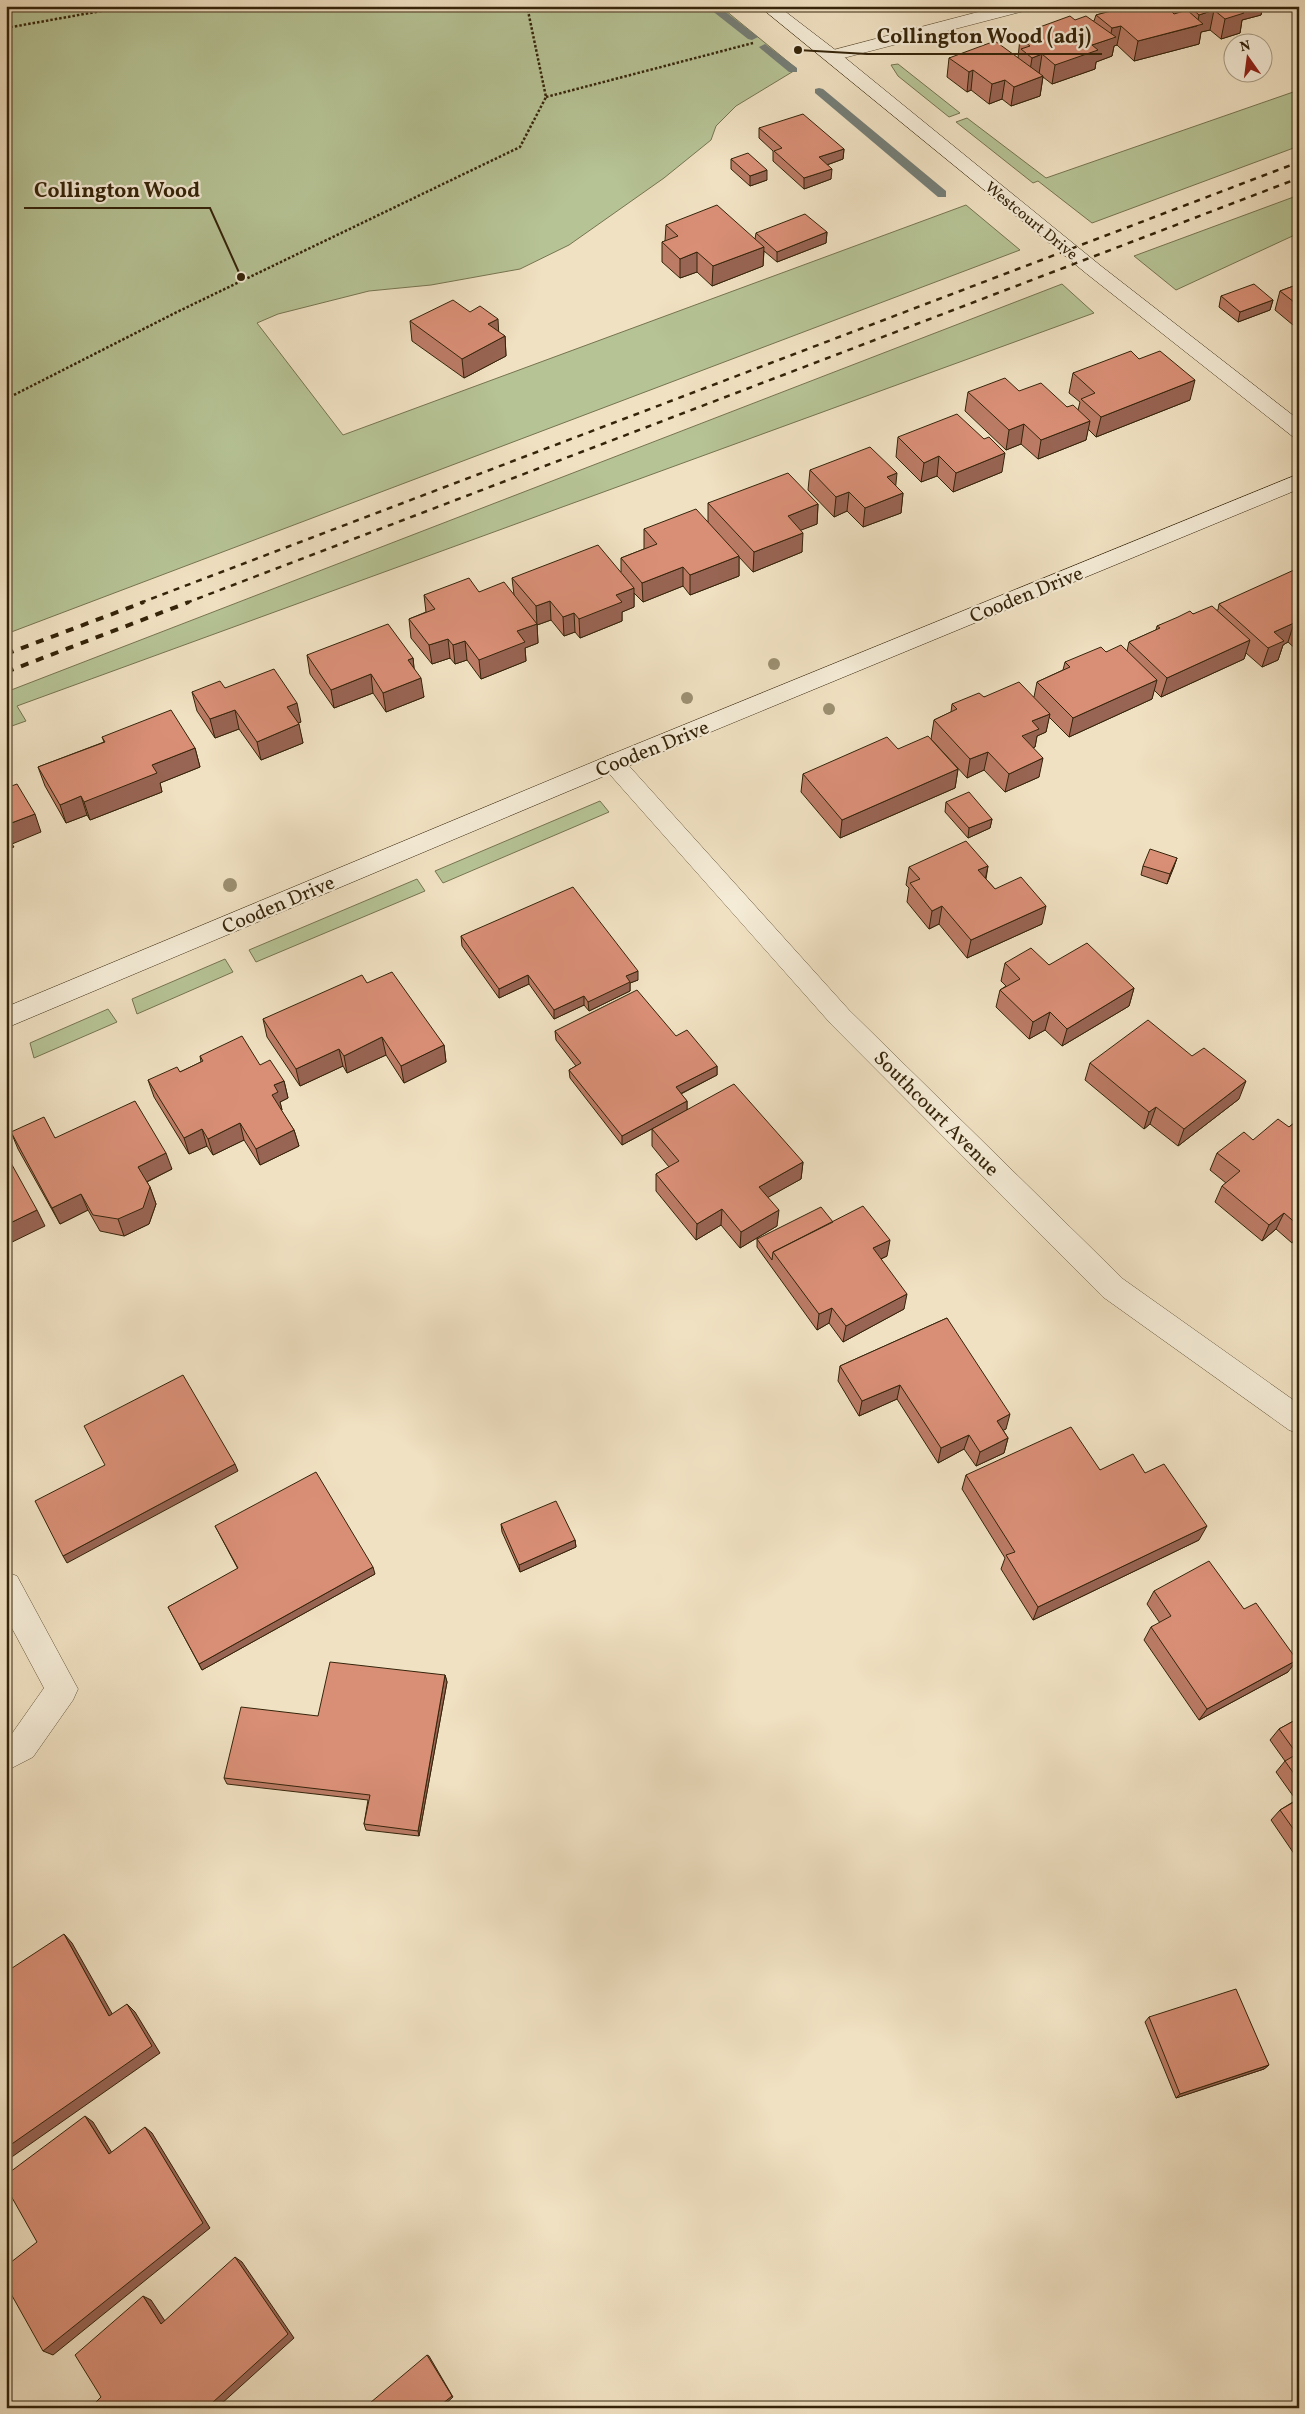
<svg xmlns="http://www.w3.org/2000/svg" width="1305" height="2414" viewBox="0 0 1305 2414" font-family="Vollkorn,serif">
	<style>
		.green { fill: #b6c395; stroke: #767450 }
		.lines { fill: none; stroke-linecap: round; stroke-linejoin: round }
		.stream { fill: #757e77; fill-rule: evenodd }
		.lane-casing { stroke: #645338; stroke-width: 1 }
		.street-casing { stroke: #645338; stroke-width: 1 }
		.secondary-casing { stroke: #35240a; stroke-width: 1 }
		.path { stroke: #35240a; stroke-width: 2.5; stroke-dasharray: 2.5 2; stroke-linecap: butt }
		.lane { fill: #f5ecd7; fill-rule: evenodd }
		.street { fill: #f5ecd7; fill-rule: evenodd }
		.secondary { fill: #f5ecd7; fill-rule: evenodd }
		.rail-far1 { stroke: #35240a; stroke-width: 2.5; stroke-dasharray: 6 6; stroke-linecap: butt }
		.rail { stroke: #35240a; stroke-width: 4; stroke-dasharray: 8 8; stroke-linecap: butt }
		.tree { fill: #9b8f70 }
		.wall { fill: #bb7b65; stroke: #35240a }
		.shaded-wall { fill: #986453; stroke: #35240a }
		.building { fill: #d98f76; stroke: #35240a }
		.labels { text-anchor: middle; stroke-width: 4.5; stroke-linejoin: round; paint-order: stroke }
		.far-street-label { font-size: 16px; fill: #35240a; stroke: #f5ecd7 }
		.street-label { font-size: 20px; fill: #35240a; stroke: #f5ecd7 }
		.leader { fill: none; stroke: #35240a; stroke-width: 2 }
		.callout-dot { fill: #35240a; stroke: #f5ecd7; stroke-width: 2 }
		.callout-label { font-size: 21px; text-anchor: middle; font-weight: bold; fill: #35240a; stroke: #f5ecd7; stroke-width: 4.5; stroke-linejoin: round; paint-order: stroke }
	</style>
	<rect width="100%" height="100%" fill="#f0e1c2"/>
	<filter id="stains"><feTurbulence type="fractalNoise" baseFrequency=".004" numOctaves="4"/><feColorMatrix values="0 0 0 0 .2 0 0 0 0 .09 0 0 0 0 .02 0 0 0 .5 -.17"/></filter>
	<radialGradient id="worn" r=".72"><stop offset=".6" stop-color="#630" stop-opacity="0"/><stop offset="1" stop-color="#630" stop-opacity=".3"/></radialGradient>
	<path class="green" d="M6 6H720L797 69 736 106 716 126 711 140 664 178 569 245 520 269 431 285 369 291 278 314 257 323 343 435 966 205 1020 250 6 634Z
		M898 64 960 113 949 117 898 76 891 65Z
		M1299 90V146L1092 223 1038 181 1033 183 956 122 967 118 1046 178Z
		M1299 195V233L1176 290 1134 256Z
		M1062 284 1094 313 17 706 26 721 6 728V692Z
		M600 801 609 812 443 883 435 871Z
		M417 879 425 891 256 962 249 950Z
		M225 959 233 972 137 1014 132 999Z
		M108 1009 117 1022 34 1058 30 1043Z"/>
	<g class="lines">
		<path class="stream" d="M706 6H718L758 37 752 40 748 39Z
			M765 44 797 68V72H789L761 49 759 47Z
			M819 88 823 89 946 191V197H938L815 93V89Z"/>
		<defs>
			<path id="lane" d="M6 1572 17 1576 78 1689 73 1700 33 1757 6 1771V1737L11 1735 44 1688 6 1617Z"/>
			<path id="street" d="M1001 6H1030L1028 10 832 61 826 60 823 56 826 52Z
				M613 754 621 757 849 1010 1123 1279 1299 1404V1434L1289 1430 1103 1297 831 1024 605 769 601 763 605 757Z"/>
			<path id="secondary" d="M759 6H778L838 52 1101 266 1299 420V438L1292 436 1087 274Z
				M1299 474V489L621 769 6 1028V1007L605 757Z"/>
		</defs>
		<use href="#lane" class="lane-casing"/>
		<use href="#street" class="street-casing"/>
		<use href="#secondary" class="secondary-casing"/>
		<path class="path" d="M6 28 129 6
			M546 97 753 43
			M6 399 177 312 520 147 546 97 527 6"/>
		<use href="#lane" class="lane"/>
		<use href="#street" class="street"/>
		<use href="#secondary" class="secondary"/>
		<path class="rail-far1" d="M140 603 1299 162
			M186 603 1299 178"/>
		<path class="rail" d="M6 654 144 602
			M6 672 189 602"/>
	</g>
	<g class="tree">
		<circle cx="774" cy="664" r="6"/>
		<circle cx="687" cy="698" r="6"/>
		<circle cx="829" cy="709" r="6"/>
		<circle cx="230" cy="885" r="7"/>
	</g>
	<path class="wall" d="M1116 6H1263L1261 15 1242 20 1240 33 1221 39 1210 30 1201 32 1199 44 1134 61 1117 45 1114 46 1112 56 1096 62 1095 69 1052 84 1043 77 1040 96 1011 106 1002 99 989 104 971 90 967 92 947 77 949 58H1018L1020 38 1036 33 1037 28 1094 21 1096 15 1115 10Z
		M759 128 844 149 843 159 827 165 831 179 804 189 773 161V151L759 138Z
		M731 159 767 180 750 186 731 169Z
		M666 225 755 239 756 233 827 232 826 243 777 262 764 251 763 266 712 286 697 272 680 278 662 262V242L665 241Z
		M1299 284V330L1275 310 1280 291Z
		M1221 296 1273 300 1270 310 1238 322 1219 307Z
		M410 321 498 332 505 336 506 356 464 378 412 341Z
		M1139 359 1190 400 1096 437 1088 429 1086 440 1038 459 1021 444 1006 450 965 411 968 392 1067 407 1078 410 1080 402 1069 393 1073 373Z
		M898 437 1002 472 953 492 937 476 921 482 896 457Z
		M810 470 896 486 903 493 901 513 863 527 847 511 834 517 808 490Z
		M708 503 818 504 817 524 800 530 802 552 753 572 739 557V576L690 595 683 586 643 602 634 593V607L622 612V621L580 638 575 632 564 636 551 620 537 625 538 643 525 648 526 661 481 679 467 660 455 664 450 658 432 664 411 638 409 619 426 612 424 595 479 592 514 595 512 578 621 572V558L644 549V529L708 522Z
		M1299 574V652L1288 642 1283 645 1278 660 1262 667 1246 653 1244 659 1161 697 1154 690 1152 699 1069 737 1049 717 1046 732 1037 736 1035 747 1033 748 1039 777 1005 792 984 770 967 778 931 739 934 720 951 712 952 704 984 697H1034L1037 682 1063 670 1065 662 1106 652 1127 651 1129 642 1156 630 1157 626 1193 614 1218 610 1219 604Z
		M307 655 413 658 414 669 424 697 386 712 373 693 334 708 310 674Z
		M225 688 301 722 298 723 303 743 261 760 239 729 215 738 197 711 192 692Z
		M102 737 195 748 200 767 160 783 162 792 90 820 87 815 66 823 45 786 38 767 104 742Z
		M898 749 958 769 955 788 840 838 801 792 803 774Z
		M946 802 992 819 990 828 968 838 945 812Z
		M1177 858 1167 884 1141 875 1143 866Z
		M988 866 986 879 995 889 1042 924 967 958 939 924 929 929 907 902 909 888 906 885 909 867Z
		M461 936 638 980 630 983V991L589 1011 584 1005 554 1019 529 984 499 998 462 946Z
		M1005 963 1049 965 1134 988 1129 1006 1062 1046 1045 1030 1029 1039 996 1007 1000 990 1006 986 1001 981Z
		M367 983 444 1045 446 1062 404 1083 386 1055 347 1073 343 1066 300 1086 267 1037 263 1019Z
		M555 1031 717 1066V1075L681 1094 687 1101V1110L803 1162 801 1179 768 1197 777 1226 740 1248 721 1225 696 1240 656 1191V1174L669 1167 652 1146V1129L676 1116 622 1145 570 1078 569 1070 576 1066 556 1040Z
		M200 1056 260 1065 284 1081 288 1098 280 1102 282 1110H281L294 1130 299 1146 260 1165 244 1140 213 1155 207 1146 189 1154 154 1097 148 1080 180 1072 201 1062Z
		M1090 1063 1239 1099 1178 1146 1150 1124 1144 1129 1085 1080Z
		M1299 1119V1237L1292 1243 1276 1229 1262 1241 1215 1202 1222 1186 1226 1183 1210 1170 1217 1153 1289 1127Z
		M11 1132 55 1138 172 1169 147 1182 150 1187 156 1204 149 1224 124 1236 100 1231 88 1210 60 1224 18 1149Z
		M833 1222 887 1256 881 1259 904 1309 843 1342 829 1323 817 1330 757 1247V1239Z
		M947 1318 1006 1429 1003 1430 1008 1438 1004 1453 976 1466 964 1449 938 1463 897 1399 859 1416 838 1381 840 1366Z
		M1100 1470 1145 1473 1199 1540 1033 1620 1001 1569 1005 1558 962 1489 966 1475Z
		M501 1524 575 1540 576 1547 520 1572 502 1532Z
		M215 1526 375 1574 202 1670 168 1607 238 1569Z
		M1154 1591 1244 1609 1288 1672 1199 1720 1144 1640 1151 1627 1160 1623 1147 1604Z
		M445 1675 447 1682 419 1836 366 1830 364 1824 368 1800 227 1784 224 1778 318 1716Z
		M1299 1718V1861L1271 1820 1280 1810 1296 1800 1276 1772 1285 1761 1270 1740 1279 1729Z
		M1149 2017 1269 2065 1264 2069 1176 2098 1145 2022Z"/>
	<path class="shaded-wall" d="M1233 6H1263L1261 15 1242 20 1240 33 1221 39 1225 19Z
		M1280 6H1290L1279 9Z
		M1214 10 1210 30 1201 32 1199 44 1134 61 1138 41 1197 26 1199 15Z
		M1121 26 1117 45 1114 46 1112 56 1096 62 1095 69 1052 84 1055 65 1092 45 1110 39 1112 28Z
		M1042 54 1039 74 1029 77 1032 58Z
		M973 70 971 90 967 92 969 72Z
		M1043 76 1040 96 1011 106 1014 87Z
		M1005 80 1002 99 989 104 992 84Z
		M844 149 843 159 818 168 819 157Z
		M832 169 831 179 804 189V178Z
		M767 170V180L750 186V176Z
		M827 232 826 243 777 262V252Z
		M764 247 763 266 712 286 713 266Z
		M697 252V272L680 278V259Z
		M1273 300 1270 310 1238 322 1240 312Z
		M498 319 499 338 488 324Z
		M505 336 506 356 464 378 462 359Z
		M1195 380 1190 400 1096 437 1101 417Z
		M1090 421 1086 440 1038 459 1041 440Z
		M1024 424 1021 444 1006 450 1009 430Z
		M1005 453 1002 472 953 492 956 473Z
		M939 456 937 476 921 482 924 463Z
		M897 473 895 493 887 477Z
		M849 492 847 511 834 517 836 497Z
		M903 493 901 513 863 527 865 508Z
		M818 504 817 524 786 536 788 516Z
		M803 533 802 552 753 572 754 552Z
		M739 556V576L690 595V575Z
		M683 567V586L643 602 642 583Z
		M634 588V607L622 612V621L580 638 579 619 616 595Z
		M550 601 551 620 537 625 536 606Z
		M574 613 575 632 564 636 563 617Z
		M1294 623 1288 642 1283 645 1278 660 1262 667 1274 632Z
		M537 624 538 643 525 648 526 661 481 679 479 660 517 631Z
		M448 639 450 658 432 664 429 645Z
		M1250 640 1244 659 1161 697 1167 678Z
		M465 641 467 660 455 664 453 645Z
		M413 658 415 677 408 660Z
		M371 674 373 693 334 708 331 690Z
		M421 678 424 697 386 712 383 693Z
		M1157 680 1152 699 1069 737 1073 718Z
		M297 703 301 722 291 726 287 707Z
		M235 710 239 729 215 738 210 719Z
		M1050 714 1046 732 1037 736 1035 747 1018 755 1022 736 1032 721Z
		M299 724 303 743 261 760 257 742Z
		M195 748 200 767 160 783 162 792 90 820 84 802 152 765Z
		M988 752 984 770 967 778 970 759Z
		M1043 758 1039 777 1005 792 1009 774Z
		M958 769 955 788 840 838 842 820Z
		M81 796 87 815 66 823 60 805Z
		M35 814 41 832 12 844 14 847 6 850V825Z
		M992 819 990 828 968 838 969 828Z
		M1177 858 1174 867 1167 884 1170 874Z
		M988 866 984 885 978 870Z
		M942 906 939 924 929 929 932 911Z
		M1046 906 1042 924 967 958 971 940Z
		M638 971V980L630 983V991L589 1011 588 1002 626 976Z
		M528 975 529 984 499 998V989Z
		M1134 988 1129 1006 1062 1046 1067 1029Z
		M584 996V1005L554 1019V1010Z
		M1050 1012 1045 1030 1029 1039 1033 1022Z
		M382 1037 386 1055 347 1073 344 1056Z
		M444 1045 446 1062 404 1083 401 1066Z
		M339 1049 343 1066 300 1086 296 1069Z
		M717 1066V1075L676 1096V1087Z
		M284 1081 288 1098 280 1102 282 1110 276 1112 272 1095 274 1085Z
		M1246 1081 1239 1099 1178 1146 1184 1129Z
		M687 1101V1110L622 1145V1136Z
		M1156 1107 1150 1124 1144 1129 1149 1112Z
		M240 1123 244 1140 213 1155 208 1139Z
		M202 1129 207 1146 189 1154 184 1138Z
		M294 1130 299 1146 260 1165 256 1149Z
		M166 1153 172 1169 144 1183 138 1167Z
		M803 1162 801 1179 758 1203 759 1187Z
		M150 1187 156 1204 149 1224 124 1236 118 1219Z
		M81 1194 88 1210 60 1224 52 1208Z
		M722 1209 721 1225 696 1240 697 1224Z
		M37 1210 45 1226 6 1245V1225Z
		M779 1210 777 1226 740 1248 741 1232Z
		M1284 1213 1276 1229 1262 1241 1269 1225Z
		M1299 1229V1237L1292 1243Z
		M890 1240 887 1256 870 1264 873 1248Z
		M907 1294 904 1309 843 1342 846 1326Z
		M832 1308 829 1323 817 1330 819 1314Z
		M900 1385 897 1399 859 1416 862 1401Z
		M1010 1414 1006 1429 992 1436 997 1421Z
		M969 1435 964 1449 938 1463 941 1448Z
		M1008 1438 1004 1453 976 1466 980 1452Z
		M235 1464 238 1471 67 1563 63 1556Z
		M1207 1526 1199 1540 1033 1620 1038 1607Z
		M575 1540 576 1547 520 1572 519 1565Z
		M373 1567 375 1574 202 1670 199 1664Z
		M1297 1660 1288 1672 1199 1720 1207 1709Z
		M445 1675 447 1682 419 1836 418 1831Z
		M64 1934 72 1943 118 2024 109 2016Z
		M127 2004 135 2012 160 2053 6 2161V2148Z
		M1269 2065 1264 2069 1176 2098 1180 2094Z
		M85 2116 93 2122 117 2161 109 2154Z
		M145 2127 152 2133 210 2228 53 2355 43 2351Z
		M235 2257 242 2262 294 2338 220 2405 221 2408H216L212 2403Z
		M143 2296 151 2300 169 2327 161 2324Z
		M427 2355 429 2356 453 2397 441 2408H437Z"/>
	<path class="building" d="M1121 6H1166L1174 14 1187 10 1203 24 1138 41 1121 26 1112 28 1096 15 1122 8Z
		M1189 6H1235L1244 13 1225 19 1214 10 1199 15Z
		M1070 16 1075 20 1086 16 1116 37 1092 45 1098 50 1055 65 1042 54 1032 58 1021 49 1030 46 1020 38 1042 31 1037 28Z
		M995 41 1043 76 1014 87 1005 80 992 84 973 70 969 72 949 58Z
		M803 114 844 149 819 157 832 169 804 178 774 151 782 148 759 128Z
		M748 153 767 170 750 176 731 159Z
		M717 205 764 247 713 266 697 252 680 259 662 242 678 236 666 225Z
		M805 214 827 232 777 252 756 233Z
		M1254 284 1273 300 1240 312 1221 296Z
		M1299 284V306L1280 291Z
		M453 300 470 312 480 306 498 319 488 324 505 336 462 359 410 321Z
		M1131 351 1139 359 1160 351 1195 380 1101 417 1081 399 1095 393 1073 373Z
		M1005 378 1019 391 1041 383 1067 407 1073 405 1090 421 1041 440 1024 424 1009 430 968 392Z
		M957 414 984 439 989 437 1005 453 956 473 939 456 924 463 898 437Z
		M870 447 897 473 887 477 903 493 865 508 849 492 836 497 810 470Z
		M788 473 818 504 788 516 803 533 754 552 708 503Z
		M696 509 739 556 690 575 683 567 642 583 621 558 657 544 644 529Z
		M598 545 634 588 616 595 622 602 579 619 574 613 563 617 550 601 536 606 512 578Z
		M1294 570 1299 574V627L1294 623 1274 632 1284 641 1268 648 1219 604Z
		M469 578 479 592 504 582 537 624 517 631 525 642 479 660 465 641 453 645 448 639 429 645 409 619 435 609 424 595Z
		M1212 606 1250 640 1167 678 1129 642 1160 628 1157 626 1178 617 1190 611 1193 614Z
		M388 624 413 658 408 660 421 678 383 693 371 674 331 690 307 655Z
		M1121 645 1157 680 1073 718 1037 682 1070 667 1065 662 1101 647 1106 652Z
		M274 669 297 703 287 707 299 724 257 742 235 710 210 719 192 692 220 681 225 688Z
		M1019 682 1050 714 1032 721 1039 729 1022 736 1043 758 1009 774 988 752 970 759 934 720 957 709 952 704 979 693 984 697Z
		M171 710 195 748 152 765 157 773 84 802 81 796 60 805 38 767 105 742 102 737Z
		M928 736 958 769 842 820 803 774 887 737 898 749Z
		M17 784 35 814 6 825V788Z
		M969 792 992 819 969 828 946 802Z
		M966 841 988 866 978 870 995 889 1021 877 1046 906 971 940 942 906 932 911 910 883 920 879 909 867Z
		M1150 849 1177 858 1170 874 1143 866Z
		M573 887 638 971 626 976 630 982 588 1002 584 996 554 1010 528 975 499 989 461 936Z
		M1087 943 1134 988 1067 1029 1050 1012 1033 1022 1000 990 1020 979 1005 963 1031 948 1049 965Z
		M392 972 444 1045 401 1066 382 1037 344 1056 339 1049 296 1069 263 1019 362 975 367 983Z
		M637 990 676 1036 687 1030 717 1066 676 1087 687 1101 622 1136 569 1070 581 1063 555 1031Z
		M1148 1020 1192 1056 1204 1048 1246 1081 1184 1129 1156 1107 1149 1112 1090 1063Z
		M242 1036 260 1065 270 1060 284 1081 274 1085 278 1092 272 1095 294 1130 256 1149 240 1123 208 1139 202 1129 184 1138 148 1080 177 1067 180 1072 203 1061 200 1056Z
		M734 1084 803 1162 759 1187 779 1210 741 1232 722 1209 697 1224 656 1174 679 1161 652 1129Z
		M135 1101 166 1153 138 1167 150 1187 143 1208 118 1219 93 1215 81 1194 52 1208 11 1132 44 1117 55 1138Z
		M1278 1119 1289 1127 1299 1119V1226L1284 1213 1269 1225 1222 1186 1240 1171 1217 1153 1244 1132 1253 1140Z
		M6 1154 37 1210 6 1225Z
		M863 1206 890 1240 873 1248 907 1294 846 1326 832 1308 819 1314 773 1252Z
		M821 1207 833 1222 773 1252 772 1260 757 1239Z
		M947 1318 1010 1414 997 1421 1008 1438 980 1452 969 1435 941 1448 900 1385 862 1401 840 1366Z
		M183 1375 235 1464 63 1556 35 1501 105 1465 84 1426Z
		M1071 1427 1100 1470 1133 1454 1145 1473 1164 1464 1207 1526 1038 1607 1006 1555 1015 1552 966 1475Z
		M316 1472 373 1567 199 1664 168 1607 238 1568 215 1526Z
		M556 1501 575 1540 519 1565 501 1524Z
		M1209 1561 1244 1609 1256 1603 1297 1660 1207 1709 1151 1627 1171 1616 1154 1591Z
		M330 1662 445 1675 418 1831 364 1824 370 1795 224 1778 241 1707 318 1716Z
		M1299 1718V1781L1285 1761 1297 1754 1279 1729Z
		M1299 1799V1837L1280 1810Z
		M64 1934 109 2016 127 2004 152 2046 6 2148V1972Z
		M1236 1989 1269 2065 1180 2094 1149 2017Z
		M85 2116 109 2154 145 2127 203 2223 43 2351 6 2285V2266L37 2242 6 2187V2175Z
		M235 2257 288 2334 212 2403 216 2408H90L101 2397 75 2355 143 2296 161 2324Z
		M427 2355 452 2396 437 2408H364Z"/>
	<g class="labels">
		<g class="far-street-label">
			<text transform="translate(1032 220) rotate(39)" y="6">Westcourt Drive</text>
		</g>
		<g class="street-label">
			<text transform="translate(1026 594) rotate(-22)" y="7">Cooden Drive</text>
			<text transform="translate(652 748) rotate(-22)" y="7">Cooden Drive</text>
			<text transform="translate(278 904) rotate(-23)" y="7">Cooden Drive</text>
			<text transform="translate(937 1113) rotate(45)" y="7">Southcourt Avenue</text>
		</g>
	</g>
	<path class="leader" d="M798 50L867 54H1102M241 277L210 208H24"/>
	<g class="callout-dot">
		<circle cx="798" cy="50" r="5"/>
		<circle cx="241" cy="277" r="5"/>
	</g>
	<g class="callout-label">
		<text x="984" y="43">Collington Wood (adj)</text>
		<text x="117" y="197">Collington Wood</text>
	</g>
	<rect width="1305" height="2414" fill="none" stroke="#f0e1c2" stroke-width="25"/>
	<rect x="8" y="8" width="1290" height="2399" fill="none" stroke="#35240a" stroke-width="2.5"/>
	<rect x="12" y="12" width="1280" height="2389" fill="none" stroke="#35240a"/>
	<g transform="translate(1248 58) rotate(346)"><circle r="24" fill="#f5ecd7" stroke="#a89c85"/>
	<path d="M0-4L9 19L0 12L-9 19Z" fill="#8f2418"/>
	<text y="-8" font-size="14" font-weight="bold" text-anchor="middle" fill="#35240a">N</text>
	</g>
	<rect width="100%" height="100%" filter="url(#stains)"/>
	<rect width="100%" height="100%" fill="url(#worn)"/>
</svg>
